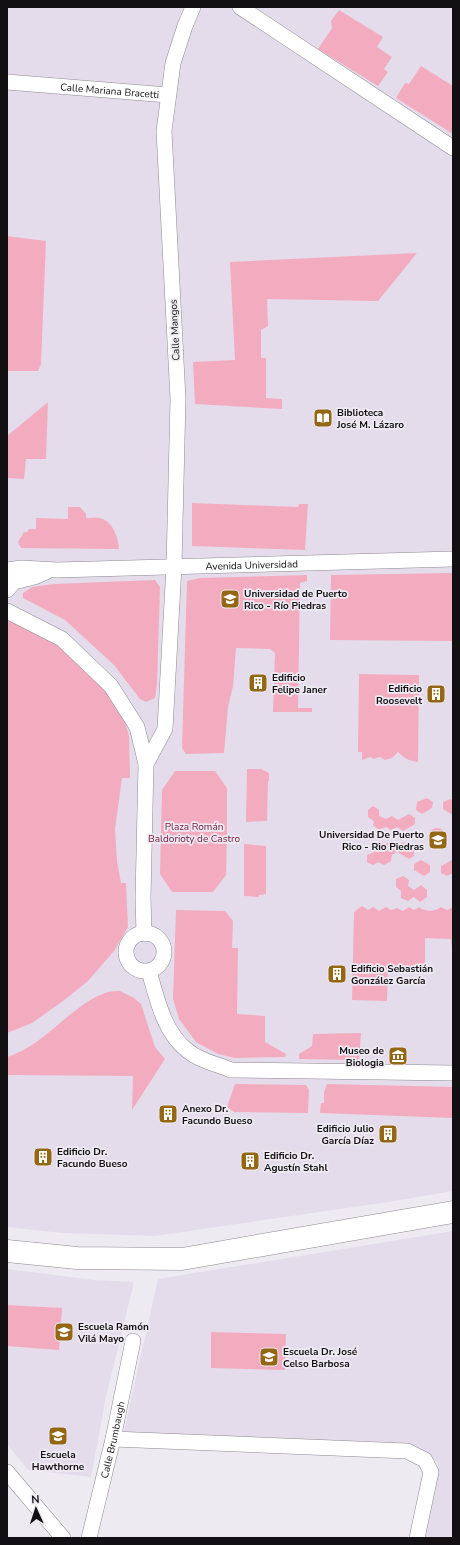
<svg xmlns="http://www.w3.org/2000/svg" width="460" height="1545" viewBox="0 0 460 1545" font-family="'Nunito Sans',sans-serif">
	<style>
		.built { fill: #e4dceb }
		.green { fill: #f3acbf }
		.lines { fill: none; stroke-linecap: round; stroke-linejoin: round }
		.street-casing { stroke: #8d8990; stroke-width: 16 }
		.secondary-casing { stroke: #8d8990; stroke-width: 23 }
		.street { stroke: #fff; stroke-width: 15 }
		.secondary { stroke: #fff; stroke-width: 22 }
		.labels { text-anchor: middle; stroke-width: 3.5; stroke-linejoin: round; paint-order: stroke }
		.street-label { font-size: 10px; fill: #121013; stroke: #eeeaf2 }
		.poi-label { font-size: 10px; font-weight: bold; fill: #121013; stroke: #eeeaf2; text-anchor: start }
		.park-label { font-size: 10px; fill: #71183c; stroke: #eeeaf2 }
	</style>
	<rect width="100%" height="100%" fill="#eeeaf2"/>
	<path class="built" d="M7 7H453V1191L395 1201 155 1236 62 1233 7 1227Z
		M453 1231V1538H425L438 1463 425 1451 396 1446 123 1435 158 1279Z
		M7 1269 94 1280 134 1282 106 1397 91 1477 28 1470 7 1444Z"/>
	<path class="green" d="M339 10 383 37 377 47 392 57 384 69 388 72 378 86 318 49 332 28 331 21Z
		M421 66 453 86V134L396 98 405 83 409 84Z
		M7 236 46 241 41 364 38 371H7Z
		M417 253 378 301 267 299 268 326 261 330V358H266V398L282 399V409L195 404 193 362 235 360 230 262Z
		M48 402 46 459H26L24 479 7 478V436Z
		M192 503 298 507 299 504H308L305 550 192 546Z
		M68 507H80L86 514V518C91 518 98 517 103 519 113 523 119 539 119 549L21 548 18 542 24 532H27L29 529H36V518L68 519Z
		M453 573V641L330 640 331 575Z
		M307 575V581L300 583 298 708H312V712H273L275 653 270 649 236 648 233 686 228 707 224 753 186 754 182 748 187 581 200 578Z
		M155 580 160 587 157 685 155 698 146 702 140 699 114 665 65 620 23 598V593L32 587 54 584Z
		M7 616 60 644 107 689 123 714 129 736 130 778H122L115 829 117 861 121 883H126L128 927 114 951 88 981 63 1001 32 1023 7 1033Z
		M359 674 419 675 418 762C409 761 404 758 398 752L392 758 385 760 380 757 374 759 370 757 362 760V752H358Z
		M247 769H261L269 773V781H268L267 821 246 822Z
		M175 771H215L227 788V833L226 875 213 892H172L160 874 162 790Z
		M427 798 433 802 432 808 422 814 416 810 417 802Z
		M450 799 453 801V815L443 809V802Z
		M373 806 379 810V816L386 819 392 816 398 820 409 814 415 818V824L403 831 397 827 391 830 386 827 379 830 373 825 374 821 368 817V810Z
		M429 836a8 8 0 1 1 16 0a8 8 0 1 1-16 0Z
		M380 841 385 844 391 841 397 845 403 842 414 850V856L409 859 397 852 392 855 391 861 384 865 378 862 373 865 367 862V855L374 852 373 845Z
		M244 844 266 846V894L259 895V897L244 896Z
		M421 860 430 865V872L424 876 414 870V864Z
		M452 860 453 861V873L447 876 441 873V866Z
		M403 876 409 880 408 886 414 890 421 885 427 890V897L420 902 414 897 408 901 401 898V891L396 887V879Z
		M362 906 368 910 373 907 379 911 386 907 391 910 397 908 403 911 409 907 414 910 419 907C426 912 434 912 441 907L447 910 453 907V947H452L451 939 425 938V968L388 969 387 1001 352 1000 354 912Z
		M176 910 225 911 233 921 232 948H238L237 1014 265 1016V1042L286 1054 285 1057 235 1058 218 1054 196 1042 185 1027 179 1019 173 999Z
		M120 991 134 998 141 1004 155 1047 165 1059 132 1110 133 1076 7 1075V1057C46 1045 68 1007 105 993 110 991 116 991 120 991Z
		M361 1033 359 1060 299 1059V1054L312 1046 313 1034Z
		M235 1084 306 1085 309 1090 308 1113 234 1112 227 1107Z
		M327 1084 453 1087V1118L320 1113 321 1103H324V1092Z
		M7 1305 62 1308 59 1350 7 1346Z
		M211 1332 286 1334 285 1370 211 1368Z"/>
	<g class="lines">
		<defs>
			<g id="street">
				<path d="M240 7 453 148"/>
				<path id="s1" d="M7 82 168 95"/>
				<path id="s2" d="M7 570 22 568 57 570 453 559"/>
				<path d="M7 590 14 582 34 577 46 572"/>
				<path d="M7 611 62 639 111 686 137 727 146 764 143 898 144 934"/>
				<path d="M146 764 165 729 174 566 178 399 164 131 173 63 185 26 193 7"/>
				<circle cx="145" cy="952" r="19"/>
				<path d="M149 971C157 999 164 1033 188 1051 200 1061 217 1064 231 1070L453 1073"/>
				<path d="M113 1439 407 1451 425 1460 431 1472 417 1538"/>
				<path d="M7 1472 63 1538"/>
				<path id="s3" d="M89 1538 113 1439 133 1341"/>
			</g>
			<path id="secondary" d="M7 1251 77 1258 182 1259 453 1212"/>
		</defs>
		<use href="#street" class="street-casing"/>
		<use href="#secondary" class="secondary-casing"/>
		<use href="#street" class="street"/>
		<use href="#secondary" class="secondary"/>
	</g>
	<defs>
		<symbol id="library-square" viewBox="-11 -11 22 22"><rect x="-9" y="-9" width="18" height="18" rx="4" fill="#936713" stroke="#eeeaf2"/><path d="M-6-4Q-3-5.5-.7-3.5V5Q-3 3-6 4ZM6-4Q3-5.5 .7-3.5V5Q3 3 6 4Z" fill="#fff"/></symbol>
		<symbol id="university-square" viewBox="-11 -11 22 22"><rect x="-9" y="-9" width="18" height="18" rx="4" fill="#936713" stroke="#eeeaf2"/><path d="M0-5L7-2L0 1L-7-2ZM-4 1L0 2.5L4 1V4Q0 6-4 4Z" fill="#fff"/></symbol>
		<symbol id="building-square" viewBox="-11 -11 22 22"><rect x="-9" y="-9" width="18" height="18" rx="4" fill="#936713" stroke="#eeeaf2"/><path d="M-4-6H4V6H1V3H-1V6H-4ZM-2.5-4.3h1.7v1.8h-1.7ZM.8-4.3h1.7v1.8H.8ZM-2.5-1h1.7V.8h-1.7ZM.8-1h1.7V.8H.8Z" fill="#fff"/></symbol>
		<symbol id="museum-square" viewBox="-11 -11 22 22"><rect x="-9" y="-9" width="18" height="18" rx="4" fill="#936713" stroke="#eeeaf2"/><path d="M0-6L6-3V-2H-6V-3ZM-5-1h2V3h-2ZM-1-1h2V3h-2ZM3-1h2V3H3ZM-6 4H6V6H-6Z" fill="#fff"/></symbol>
		<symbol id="school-square" viewBox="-11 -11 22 22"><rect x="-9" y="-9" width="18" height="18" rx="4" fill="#936713" stroke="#eeeaf2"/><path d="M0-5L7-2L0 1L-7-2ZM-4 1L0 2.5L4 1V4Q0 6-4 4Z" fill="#fff"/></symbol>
	</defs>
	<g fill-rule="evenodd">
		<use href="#library-square" x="312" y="407" width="22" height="22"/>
		<use href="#university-square" x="219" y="588" width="22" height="22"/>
		<use href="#building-square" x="247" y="672" width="22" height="22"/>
		<use href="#building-square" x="425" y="683" width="22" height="22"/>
		<use href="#university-square" x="427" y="829" width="22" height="22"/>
		<use href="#building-square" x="326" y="963" width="22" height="22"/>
		<use href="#museum-square" x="387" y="1045" width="22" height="22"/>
		<use href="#building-square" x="157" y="1103" width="22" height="22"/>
		<use href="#building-square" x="377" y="1123" width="22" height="22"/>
		<use href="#building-square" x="32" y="1146" width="22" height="22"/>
		<use href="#building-square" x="239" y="1150" width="22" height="22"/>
		<use href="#school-square" x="53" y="1321" width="22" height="22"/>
		<use href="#school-square" x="258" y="1346" width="22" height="22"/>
		<use href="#school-square" x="47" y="1425" width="22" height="22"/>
	</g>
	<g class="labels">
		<g class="street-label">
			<text dy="4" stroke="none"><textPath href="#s1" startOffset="103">Calle Mariana Bracetti</textPath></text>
			<text transform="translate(174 330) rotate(-93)" y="4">Calle Mangos</text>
			<text dy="4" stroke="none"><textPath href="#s2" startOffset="245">Avenida Universidad</textPath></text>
			<text dy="4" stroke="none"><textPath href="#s3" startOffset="101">Calle Brumbaugh</textPath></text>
		</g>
		<g class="poi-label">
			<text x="337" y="416">Biblioteca<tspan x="337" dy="12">José M. Lázaro</tspan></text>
			<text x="244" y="597">Universidad de Puerto<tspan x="244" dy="12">Rico - Río Piedras</tspan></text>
			<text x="272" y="681">Edificio<tspan x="272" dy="12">Felipe Janer</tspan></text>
			<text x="422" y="692" text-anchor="end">Edificio<tspan x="422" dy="12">Roosevelt</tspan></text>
			<text x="424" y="838" text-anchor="end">Universidad De Puerto<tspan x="424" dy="12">Rico - Rio Piedras</tspan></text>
			<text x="351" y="972">Edificio Sebastián<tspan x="351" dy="12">González García</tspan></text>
			<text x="384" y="1054" text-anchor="end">Museo de<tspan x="384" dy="12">Biologia</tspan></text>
			<text x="182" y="1112">Anexo Dr.<tspan x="182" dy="12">Facundo Bueso</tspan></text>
			<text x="374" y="1132" text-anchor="end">Edificio Julio<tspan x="374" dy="12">García Díaz</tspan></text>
			<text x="57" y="1155">Edificio Dr.<tspan x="57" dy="12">Facundo Bueso</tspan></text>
			<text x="264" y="1159">Edificio Dr.<tspan x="264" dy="12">Agustín Stahl</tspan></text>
			<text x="78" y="1330">Escuela Ramón<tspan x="78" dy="12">Vilá Mayo</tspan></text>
			<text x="283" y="1355">Escuela Dr. José<tspan x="283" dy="12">Celso Barbosa</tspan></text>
			<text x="58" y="1458" text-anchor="middle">Escuela<tspan x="58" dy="12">Hawthorne</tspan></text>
		</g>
		<g class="park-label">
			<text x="194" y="830">Plaza Román<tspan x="194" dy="12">Baldorioty de Castro</tspan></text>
		</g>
	</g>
	<rect width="460" height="1545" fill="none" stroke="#121013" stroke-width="16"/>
	<g transform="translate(36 1509) rotate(357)" stroke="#eeeaf2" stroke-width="3" paint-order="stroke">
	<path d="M0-3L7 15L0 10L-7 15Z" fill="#121013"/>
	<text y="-6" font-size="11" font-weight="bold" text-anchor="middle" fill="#121013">N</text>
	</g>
</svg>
